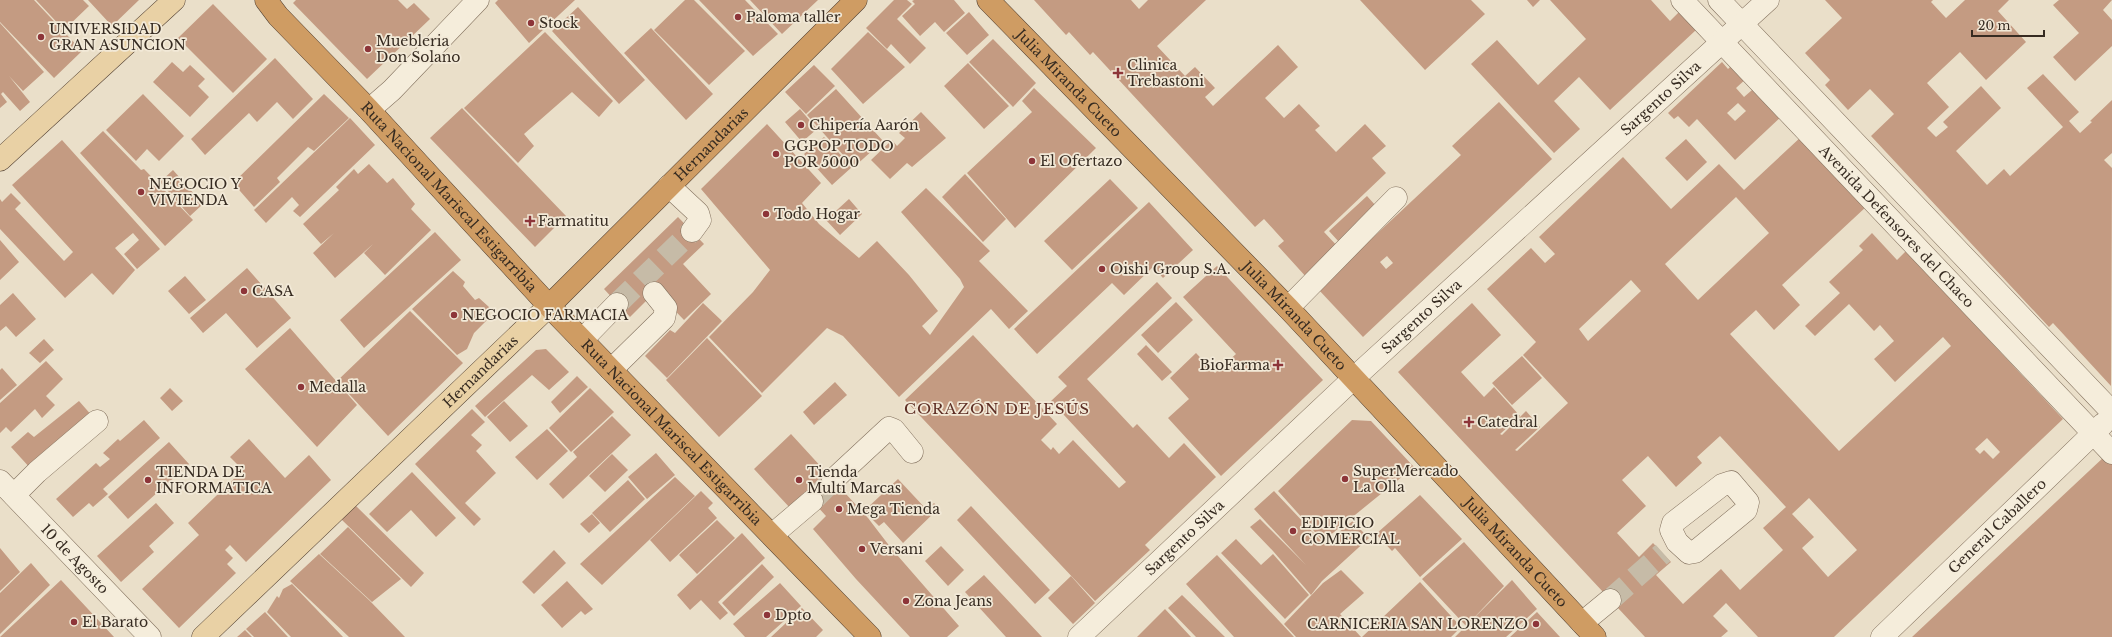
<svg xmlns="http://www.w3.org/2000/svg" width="2112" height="637" viewBox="0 0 2112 637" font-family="'Libre Baskerville',serif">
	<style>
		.building { fill: #c49b82; fill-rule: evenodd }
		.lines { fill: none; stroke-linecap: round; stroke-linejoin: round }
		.minor-tunnel { stroke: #c6bba7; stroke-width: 22; stroke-dasharray: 22 11; stroke-linecap: butt }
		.minor-casing { stroke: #84725f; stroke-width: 23 }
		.major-casing { stroke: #534133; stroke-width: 23 }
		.highway-casing { stroke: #534133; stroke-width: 23 }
		.minor { stroke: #f5eddb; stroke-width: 22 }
		.major { stroke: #e9d1a5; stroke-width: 22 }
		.highway { stroke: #cf9c63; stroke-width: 22 }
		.poi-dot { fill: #8d3539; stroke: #f2e9d7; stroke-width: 1.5 }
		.labels { text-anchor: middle; stroke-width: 3.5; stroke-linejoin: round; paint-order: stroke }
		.poi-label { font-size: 14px; fill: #362b21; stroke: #f2e9d7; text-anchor: start }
		.street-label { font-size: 14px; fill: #362b21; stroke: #f2e9d7 }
		.neighbourhood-label { font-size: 15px; letter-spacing: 1px; fill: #5e2f25; stroke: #f2e9d7 }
	</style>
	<rect width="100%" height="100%" fill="#eadfc9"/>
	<path class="building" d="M0 0H34L82 51 54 78 0 22Z
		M36 0H83L89 6 64 30Z
		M88 0H139L112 26Z
		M296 0H398L407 9 414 3 430 19 367 79 293 3Z
		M498 0H575L529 43 495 3Z
		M685 0H694L745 51 709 85 654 30Z
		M699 0H745L778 34 753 56Z
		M750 0H818L782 34Z
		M894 0H907L912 4 897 19 926 48 910 64 891 44 887 49 866 28Z
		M914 0H954L965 13 944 32 935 22 920 36 902 16 915 4 912 1Z
		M1034 0H1131L1139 9 1148 0H1206L1157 46 1185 76 1195 67 1215 88 1205 97 1213 106 1278 45 1298 67 1265 98 1284 118 1299 104 1320 126 1315 130 1336 152 1365 124 1386 146 1372 158 1386 173 1324 232 1340 249 1308 279 1278 246 1284 241 1264 219 1255 227 1093 52 1090 55 1069 32 1066 35Z
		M1360 0H1471L1485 14 1425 70Z
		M1527 0H1540L1533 7Z
		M1550 0H1651L1670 21 1679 12 1696 30 1610 110 1579 77 1554 101 1580 129 1554 153 1471 64 1497 40 1538 85 1586 39Z
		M1825 0H1933L1931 2 1946 18 1965 0H2009L1998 11 2026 42 1986 80 1960 52 1927 83 1949 107 1927 128 1936 137 1948 127 1943 122 1981 86 2001 108 1956 151 1987 185 2004 169 2010 176 2063 127 2027 88 2043 74 2079 112 2069 121 2080 133 2092 122 2090 121 2112 100V153L2104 160 2112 168 2111 386 2053 323 2049 327 1871 136 1894 114 1870 89 1848 110 1825 85 1830 80 1805 53 1842 18Z
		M2059 0H2112L2103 10 2112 20V46L2075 81 2053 57 2079 33 2053 5Z
		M213 4 267 59 233 93 178 38Z
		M578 7 645 80 619 104 552 31Z
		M969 12 989 35 967 55 946 33Z
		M0 23 44 72 23 91 9 76 30 102 20 111 3 92 1 94 7 102 0 108Z
		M651 28 713 94 686 120 624 53Z
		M545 32 613 101 599 117 572 92 524 134 534 146 518 163 464 108Z
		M868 32 905 67 863 104 831 69Z
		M993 39 1036 83 1013 107 969 62Z
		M275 58 313 99 293 119 277 102 257 122 249 113 205 155 191 139Z
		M172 62 183 72 190 65 205 79 198 86 209 97 190 117 153 82Z
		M1722 62 1728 69 1734 63 1748 77 1736 88 1744 97 1759 84 1785 113 1735 160 1697 119 1689 127 1678 116 1674 119 1668 113ZM1738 103 1746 111 1735 121 1727 113Z
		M968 63 1009 106 984 129 944 86Z
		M814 65 835 86 806 114 785 92Z
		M1034 88 1096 148 1015 228 967 173 1032 112 1022 101Z
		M836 89 883 141 854 167 807 115Z
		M143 94 184 136 159 161 147 149 136 161 106 130Z
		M324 94 349 118 314 151 308 147 277 178 280 182 254 207 233 183Z
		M1499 102 1552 159 1363 337 1318 289 1461 155 1452 146ZM1387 256 1393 263 1386 269 1380 262Z
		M462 108 566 216 535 247 430 138Z
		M800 109 817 129 802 142 785 122Z
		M921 112 946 138 912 167 907 163 890 179 871 160 892 140 897 146 905 138 899 133Z
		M350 118 375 145 300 217 293 211 299 205 292 197 266 223 254 210Z
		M767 124 821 183 802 203 819 224 859 258 877 241 909 275 938 311 922 326 930 335 964 287 960 279 901 212 926 188 990 251 979 261 1028 311 1009 329 991 309 899 397 843 336 827 328 762 393 709 337 753 292 770 270 701 189Z
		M103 131 141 170 144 169 193 220 165 246 80 153Z
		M1802 136 1867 206 1782 285 1800 305 1774 330 1756 310 1730 334 1839 451 1951 346 1943 337 1895 382 1874 359 1894 341 1880 325 1874 331 1849 304 1815 336 1805 326 1840 293 1829 282 1863 250 1859 246 1872 233 1897 260 1906 251 2063 419 1834 637H1758L1726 603 1713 616 1728 631 1721 637H1645L1398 372 1472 303 1501 335 1461 372 1484 397 1494 387 1520 416 1500 434 1502 435 1526 411 1540 427 1515 450 1517 451 1568 403 1523 355 1536 342 1487 289 1531 248 1545 263 1555 254 1539 237 1623 157 1671 209 1719 164 1744 190ZM1736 197 1769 233 1698 300 1665 264ZM1631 280 1641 291 1588 341 1579 329ZM1720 436 1786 507 1763 528 1783 550 1740 590 1721 569 1683 604 1656 575 1671 562 1653 543 1639 557 1617 533 1646 506 1622 480 1648 456 1676 487 1702 463 1697 457ZM1987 438 2000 452 1993 459 1984 450 1980 454 1975 449ZM1809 498 1857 550 1828 577 1802 548 1814 537 1792 514Z
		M824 137 852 167 832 185 804 154Z
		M1686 139 1707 162 1687 181 1665 158Z
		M62 140 160 249 137 269 124 254 139 240 133 233 115 248 135 270 113 295 92 273 65 298 0 229V199L2 202 11 193 21 203 15 209 64 261 73 252 12 185Z
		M369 164 387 183 393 178 415 204 411 209 431 230 385 275 364 253 373 244 335 278 313 253 334 233 321 244 303 224 339 190 336 187 354 169 358 174Z
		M173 170 203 204 190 216 160 182Z
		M965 174 1006 219 983 242 942 197Z
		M1110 179 1138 208 1072 270 1044 241Z
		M1367 196 1376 206 1339 242 1329 231Z
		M849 199 862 214 840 235 826 220Z
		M1149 202 1193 250 1163 278 1153 267 1124 295 1112 283 1037 354 1014 329Z
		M678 217 704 244 683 264 711 294 684 320 656 291 630 317 604 289Z
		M435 232 461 260 364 348 340 320Z
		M0 240 19 262 0 280Z
		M1217 266 1323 380 1221 476 1168 418 1189 399 1170 378 1196 353 1215 373 1236 354 1183 297Z
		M247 268 291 318 257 348 226 313 203 333 190 318Z
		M453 271 465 282 463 286 475 300 479 298 489 307 490 312 488 319 474 333 467 349 457 355 412 309Z
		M185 276 206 300 189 314 168 291Z
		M1157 282 1172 298 1087 379 1133 428 1137 424 1169 458 1184 443 1216 477 1145 545 1150 550 1095 601 905 400 973 335 1057 424 1041 440 1051 450 1053 447 1059 454 1073 440 1119 488 1126 482 1051 401 1067 386 1058 377Z
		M13 293 36 319 16 337 6 326 0 331V305Z
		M1176 302 1193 320 1158 353 1141 335Z
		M703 303 722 321 667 378 645 356 670 330 675 333Z
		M410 311 463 363 388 436 337 381Z
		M290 328 357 405 317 447 245 369Z
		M707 338 762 396 719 437 666 380Z
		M44 339 54 350 40 363 29 353Z
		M1146 345 1172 372 1162 381 1137 354Z
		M546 349 569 372 549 390 532 375 485 417 475 406 536 350Z
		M1522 356 1542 378 1512 405 1492 383Z
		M46 361 63 379 46 396 55 405 42 418 35 409 11 432 6 427 0 433V403Z
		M2 368 17 385 0 400V370Z
		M577 376 588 387 560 413 551 402Z
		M835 382 847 395 814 425 803 412Z
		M170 388 183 401 172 411 160 398Z
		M590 388 614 412 571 452 549 428Z
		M79 401 93 417 31 469 11 447 28 432 34 437Z
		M504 401 528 426 510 442 487 417Z
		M472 409 485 422 471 435 482 445 476 451 496 473 465 503 481 519 474 526 415 464Z
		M612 416 631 435 563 499 549 484 577 457 573 452Z
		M144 420 160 438 103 489 108 494 93 507 89 503 73 517 56 499 96 463 100 467 110 459 103 453 118 439 120 441Z
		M1352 420 1371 421 1414 467 1323 541 1278 491Z
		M547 429 568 451 537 480 515 457Z
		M791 434 868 518 891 548 959 626 947 637H910L856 579 813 529 826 516 806 494 791 509 754 469Z
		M249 439 285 478 309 455 331 480 246 562 230 545 225 550 233 558 227 564 236 573 179 628 142 589 199 535 188 523 243 470 230 457Z
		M169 442 189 464 128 519 108 497Z
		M656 453 675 475 647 499 628 477Z
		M612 454 628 470 605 492 589 476Z
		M2105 456 2112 463V637H1912Z
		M412 472 456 518 436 537 411 510 387 532 369 514Z
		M675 477 695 496 602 585 580 564Z
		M898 479 927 510 934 503 939 508 903 543 884 522 879 526 864 511Z
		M628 480 645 499 610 532 592 513Z
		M701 491 713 503 708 508 717 518 670 562 650 540Z
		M1274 491 1324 544 1354 520 1355 524 1369 538 1322 581 1311 595 1273 551 1250 527 1260 519 1306 565 1254 509Z
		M1420 495 1462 539 1420 577 1395 548 1392 551 1376 534Z
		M156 503 174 523 149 546 154 552 121 582 97 556Z
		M355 505 424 573 411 587 341 519Z
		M971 506 1050 590 1035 604 957 520Z
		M592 514 600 523 589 533 580 524Z
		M717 520 735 538 697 574 679 555Z
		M348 527 401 579 372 602 320 554Z
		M742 533 765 558 718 602 728 613 720 620 701 600 690 610 677 595Z
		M1236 539 1261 565 1273 554 1309 595 1285 619 1221 553Z
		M1464 542 1504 586 1469 623 1512 580 1537 609 1506 637H1455L1466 626 1422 579Z
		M941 546 964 570 948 586 925 561Z
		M0 548 20 572 0 591Z
		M554 550 566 563 534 594 522 582Z
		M319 554 369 600 405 637H349L290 581Z
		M1217 555 1281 623 1294 637H1234L1186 584Z
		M31 563 50 585 0 634V593Z
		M762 564 774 577 734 616 722 603Z
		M1341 570 1364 593 1340 614 1361 637H1296L1284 624 1323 583Z
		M984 575 1042 637H1006L965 592Z
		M1071 576 1095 603 1073 624 1048 598Z
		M61 580 114 637H0Z
		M567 581 593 609 585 615 581 611 562 628 541 605Z
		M1420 582 1461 627 1451 637H1362Z
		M780 583 801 606 766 637H745L733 624Z
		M292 584 343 637H291L267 612 277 596 279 598 283 589Z
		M1182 595 1225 637H1196L1168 608Z
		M802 608 823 630 816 637H771Z
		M1165 609 1191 637H1137Z
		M265 612 288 637H254L246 629Z
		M1537 612 1560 637H1510Z
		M245 630 252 637H237Z"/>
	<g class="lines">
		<path class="minor-tunnel" d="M617 304 692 231
			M812 501 833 480
			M1610 600 1663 553"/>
		<defs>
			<g id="minor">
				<path id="s1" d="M1682 0 2112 453"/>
				<path d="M1719 0 2112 412"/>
				<path d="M369 110 392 90 478 0"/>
				<path d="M669 186 698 213 700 220 692 231"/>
				<path d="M1288 308 1396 198"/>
				<path d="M582 340 617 304"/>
				<path d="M611 370 664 318 666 308 654 293"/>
				<path d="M833 480 889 428 894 430 912 452"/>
				<path id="s2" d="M0 481 150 637"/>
				<path d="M1731 482 1748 502 1746 510 1695 552 1689 553 1677 542 1671 530 1673 523 1722 485Z"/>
				<path d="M14 495 37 472 97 421"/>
				<path d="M772 535 812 501"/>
				<path d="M1582 623 1610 600"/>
				<path id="s3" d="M1079 637 1354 378 1768 0"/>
				<path id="s4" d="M1882 637 2103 424"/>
			</g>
			<g id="major">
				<path d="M0 160 174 0"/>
				<path id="s5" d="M203 637 549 306"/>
			</g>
			<g id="highway">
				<path id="s6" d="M266 0 278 16 369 110 549 306 870 637"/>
				<path id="s7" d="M988 0 1288 308 1595 637"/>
				<path id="s8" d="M549 306 856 0"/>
			</g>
		</defs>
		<use href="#minor" class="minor-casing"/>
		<use href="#major" class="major-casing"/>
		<use href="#highway" class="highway-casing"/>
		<use href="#minor" class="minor"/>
		<use href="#major" class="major"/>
		<use href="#highway" class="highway"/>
	</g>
	<g class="poi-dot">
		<circle cx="738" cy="17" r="4"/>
		<circle cx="531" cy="23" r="4"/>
		<circle cx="41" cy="37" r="4"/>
		<circle cx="368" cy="49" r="4"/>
		<path d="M1116 67h4v4h4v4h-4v4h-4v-4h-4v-4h4z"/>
		<circle cx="801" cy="125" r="4"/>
		<circle cx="776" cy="154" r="4"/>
		<circle cx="1032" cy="161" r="4"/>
		<circle cx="141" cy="192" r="4"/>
		<circle cx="766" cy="214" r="4"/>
		<path d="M528 215h4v4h4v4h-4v4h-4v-4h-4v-4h4z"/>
		<circle cx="1102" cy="269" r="4"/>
		<circle cx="244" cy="291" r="4"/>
		<circle cx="454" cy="315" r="4"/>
		<path d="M1276 359h4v4h4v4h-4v4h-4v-4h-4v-4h4z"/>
		<circle cx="301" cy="387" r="4"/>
		<path d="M1467 416h4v4h4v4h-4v4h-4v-4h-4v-4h4z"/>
		<circle cx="1345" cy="479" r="4"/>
		<circle cx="148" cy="480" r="4"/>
		<circle cx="799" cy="480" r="4"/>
		<circle cx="839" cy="509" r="4"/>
		<circle cx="1293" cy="531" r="4"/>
		<circle cx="862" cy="549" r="4"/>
		<circle cx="906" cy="601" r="4"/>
		<circle cx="767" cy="615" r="4"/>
		<circle cx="74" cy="622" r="4"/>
		<circle cx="1536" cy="624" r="4"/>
	</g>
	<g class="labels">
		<g class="poi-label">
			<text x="746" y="22">Paloma taller</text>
			<text x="539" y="28">Stock</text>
			<text x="49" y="34">UNIVERSIDAD<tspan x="49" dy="16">GRAN ASUNCION</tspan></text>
			<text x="376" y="46">Muebleria<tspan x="376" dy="16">Don Solano</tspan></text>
			<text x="1127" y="70">Clinica<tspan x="1127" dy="16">Trebastoni</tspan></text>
			<text x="809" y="130">Chipería Aarón</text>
			<text x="784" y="151">GGPOP TODO<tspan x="784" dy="16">POR 5000</tspan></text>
			<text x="1040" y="166">El Ofertazo</text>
			<text x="149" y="189">NEGOCIO Y<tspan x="149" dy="16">VIVIENDA</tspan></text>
			<text x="774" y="219">Todo Hogar</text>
			<text x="538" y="226">Farmatitu</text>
			<text x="1110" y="274">Oishi Group S.A.</text>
			<text x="252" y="296">CASA</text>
			<text x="462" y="320">NEGOCIO FARMACIA</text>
			<text x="1270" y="370" text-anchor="end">BioFarma</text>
			<text x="309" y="392">Medalla</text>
			<text x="1477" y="427">Catedral</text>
			<text x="1353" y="476">SuperMercado<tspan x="1353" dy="16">La Olla</tspan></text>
			<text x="156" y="477">TIENDA DE<tspan x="156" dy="16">INFORMATICA</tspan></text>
			<text x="807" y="477">Tienda<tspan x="807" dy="16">Multi Marcas</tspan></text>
			<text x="847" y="514">Mega Tienda</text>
			<text x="1301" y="528">EDIFICIO<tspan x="1301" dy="16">COMERCIAL</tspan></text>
			<text x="870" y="554">Versani</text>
			<text x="914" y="606">Zona Jeans</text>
			<text x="775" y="620">Dpto</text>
			<text x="82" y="627">El Barato</text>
			<text x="1528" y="629" text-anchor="end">CARNICERIA SAN LORENZO</text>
		</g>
		<g class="street-label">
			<text dy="5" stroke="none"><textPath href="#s7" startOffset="116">Julia Miranda Cueto</textPath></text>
			<text dy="5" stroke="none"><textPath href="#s3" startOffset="793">Sargento Silva</textPath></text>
			<text dy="5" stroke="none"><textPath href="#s8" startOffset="229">Hernandarias</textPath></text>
			<text dy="5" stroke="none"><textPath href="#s6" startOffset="269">Ruta Nacional Mariscal Estigarribia</textPath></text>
			<text dy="5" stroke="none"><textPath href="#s1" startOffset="312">Avenida Defensores del Chaco</textPath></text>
			<text dy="5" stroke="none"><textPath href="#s7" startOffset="440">Julia Miranda Cueto</textPath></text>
			<text dy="5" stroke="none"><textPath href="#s3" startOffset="469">Sargento Silva</textPath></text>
			<text dy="5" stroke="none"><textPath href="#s5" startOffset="384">Hernandarias</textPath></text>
			<text dy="5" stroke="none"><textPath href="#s6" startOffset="593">Ruta Nacional Mariscal Estigarribia</textPath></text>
			<text dy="5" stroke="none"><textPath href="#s4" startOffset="160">General Caballero</textPath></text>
			<text dy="5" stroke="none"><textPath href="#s3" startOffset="145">Sargento Silva</textPath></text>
			<text dy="5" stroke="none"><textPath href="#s7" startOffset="764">Julia Miranda Cueto</textPath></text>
			<text dy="5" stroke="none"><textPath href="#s2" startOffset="108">10 de Agosto</textPath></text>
		</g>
		<g class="neighbourhood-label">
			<text x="997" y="414">CORAZÓN DE JESÚS</text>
		</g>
	</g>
	<path d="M1972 30v6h72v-6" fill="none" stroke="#362b21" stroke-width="2"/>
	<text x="1978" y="30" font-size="12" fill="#362b21" stroke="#f2e9d7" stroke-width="3" paint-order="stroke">20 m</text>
</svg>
